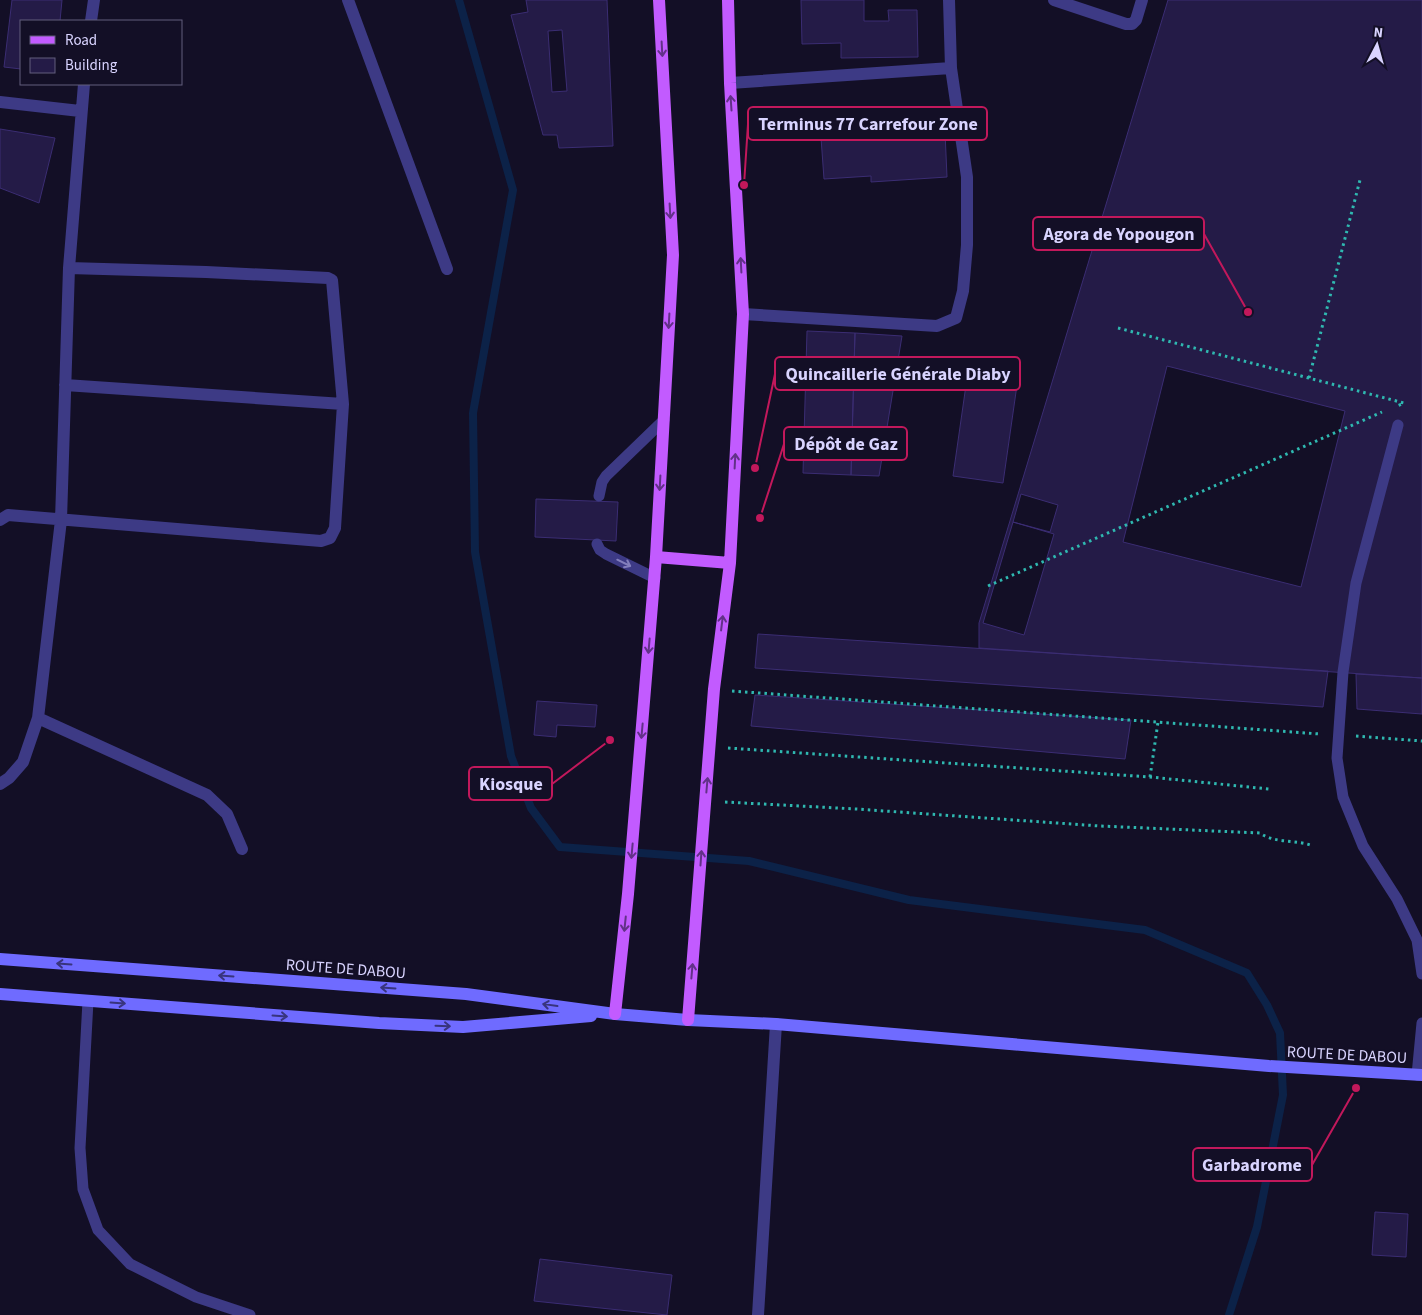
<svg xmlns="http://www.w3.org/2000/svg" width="1422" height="1315" viewBox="0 0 1422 1315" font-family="'Source Sans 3',sans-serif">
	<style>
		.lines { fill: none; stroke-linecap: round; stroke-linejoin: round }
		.stream { stroke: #0c2248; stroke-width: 8 }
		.building { fill: #241b47; stroke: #3b2d73; fill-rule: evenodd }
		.path { stroke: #2fb8b0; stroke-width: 3; stroke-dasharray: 2.5 4; stroke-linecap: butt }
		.lane { stroke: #3d3a85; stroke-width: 11 }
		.street { stroke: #3d3a85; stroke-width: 12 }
		.secondary { stroke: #6f6bff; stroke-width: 12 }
		.primary { stroke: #c25bff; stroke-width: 12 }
		.oneway { stroke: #623188 }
		.oneway2 { stroke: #837fbc }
		.oneway3 { stroke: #38347d }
		.labels { text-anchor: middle; stroke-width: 4; stroke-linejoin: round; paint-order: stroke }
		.street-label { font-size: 16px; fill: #d9d4ff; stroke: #130f26 }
		.leader { fill: none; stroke: #c2185b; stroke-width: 2 }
		.callout-dot { fill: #c2185b; stroke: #130f26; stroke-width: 2 }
		.callout { fill: #130f26; stroke: #c2185b; stroke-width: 2 }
		.callout-label { font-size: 18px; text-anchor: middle; font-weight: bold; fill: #d9d4ff }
	</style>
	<rect width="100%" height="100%" fill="#130f26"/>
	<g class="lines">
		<path class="stream" d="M459 0 513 190 473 413 475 552 511 756 531 808 560 847 749 861 909 900 1145 930 1247 973 1267 1005 1280 1033 1283 1095 1257 1227 1229 1315"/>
	</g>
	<path class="building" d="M12 0H62L60 21H21V69L4 67Z
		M526 0H607L613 146 559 148 557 135H543L511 15 528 12ZM562 30 567 91 552 92 548 31Z
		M801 0H864V21H889L888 10H917L918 57 841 58V43L802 44Z
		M1168 0H1422V678L979 648V623Z
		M871 107 872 123 883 122 884 137 945 132 947 177 871 182V176L824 179 819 110Z
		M0 129 55 138 39 203 0 188Z
		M807 331 855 333 851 475 803 473Z
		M855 333 902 336 879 476 851 475Z
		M969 364 1019 371 1003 483 953 476Z
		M1167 366 1345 411 1301 587 1123 542Z
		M1021 494 1058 505 1050 532 1013 522Z
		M536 499 618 502 616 541 535 537Z
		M1013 522 1054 534 1024 635 983 623Z
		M758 634 1110 657 1328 671 1323 707 755 668Z
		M1356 674 1422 678V714L1357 709Z
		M755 695 1131 720 1125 759 751 726Z
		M537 701 597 705 595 727 557 725 556 737 534 735Z
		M1375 1212 1408 1214 1406 1257 1372 1255Z
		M540 1259 672 1275 667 1315 534 1301Z"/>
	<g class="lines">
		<path class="path" d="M1118 328 1404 403 1397 406
			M1309 378 1360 180
			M988 586 1382 412
			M732 691 1320 734
			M1356 736 1422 741
			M728 748 1150 777 1269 789
			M1150 777 1158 722
			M725 802 856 809 1100 826 1260 833C1275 844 1296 839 1313 846"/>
		<path class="lane" d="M1398 425 1356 583 1343 672 1337 758 1343 797 1363 846 1397 899 1417 940 1422 974
			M599 496 602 482 606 476 664 420
			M597 544 600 550 606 554 655 578
			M88 1001 80 1148 83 1189 98 1230 130 1264 196 1297 250 1315
			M1417 1075 1422 1023"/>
		<path class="street" d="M348 0 447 269
			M1054 0 1126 24H1132L1136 20 1142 0
			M91 21 94 0
			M730 83 951 68 949 0
			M0 102 80 111
			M743 314 937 326 956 318 963 291 967 245V177L951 68
			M65 385 343 404
			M0 520 8 515 321 541 330 538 335 528 343 404 332 280 328 278 206 272 69 268
			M38 718 207 795 227 814 242 849
			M0 784 9 778 23 762 38 718 61 520 69 268 84 84
			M758 1315 776 1024"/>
		<path class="secondary" d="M0 959 466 994 615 1014 688 1020 776 1024 1269 1066 1422 1075
			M0 994 379 1023 463 1027 591 1016"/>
		<path class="primary" d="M656 557 730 563
			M615 1014 628 894 656 557 673 255 659 0
			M688 1020 714 689 730 563 743 314 730 83 728 0"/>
	</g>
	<defs><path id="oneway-shaft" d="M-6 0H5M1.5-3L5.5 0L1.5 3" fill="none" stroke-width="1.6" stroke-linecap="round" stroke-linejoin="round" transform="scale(1.25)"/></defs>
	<g class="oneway">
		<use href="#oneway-shaft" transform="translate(662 49) rotate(87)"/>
		<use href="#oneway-shaft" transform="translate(731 103) rotate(-94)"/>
		<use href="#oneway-shaft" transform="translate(670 211) rotate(87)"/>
		<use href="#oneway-shaft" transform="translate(741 265) rotate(-93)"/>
		<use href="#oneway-shaft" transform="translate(669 321) rotate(93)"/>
		<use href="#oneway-shaft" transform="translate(735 461) rotate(-87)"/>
		<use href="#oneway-shaft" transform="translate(660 483) rotate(93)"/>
		<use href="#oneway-shaft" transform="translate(722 623) rotate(-83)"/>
		<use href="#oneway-shaft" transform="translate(649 646) rotate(95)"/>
		<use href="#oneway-shaft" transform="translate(642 731) rotate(95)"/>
		<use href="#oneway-shaft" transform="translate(707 785) rotate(-85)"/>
		<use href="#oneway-shaft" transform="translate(632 851) rotate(95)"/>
		<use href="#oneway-shaft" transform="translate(701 858) rotate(-86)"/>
		<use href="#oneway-shaft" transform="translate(625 924) rotate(96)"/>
		<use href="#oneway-shaft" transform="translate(692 971) rotate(-85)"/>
	</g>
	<use class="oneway2" href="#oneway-shaft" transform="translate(624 563) rotate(26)"/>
	<g class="oneway3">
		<use href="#oneway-shaft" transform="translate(64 964) rotate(-176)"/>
		<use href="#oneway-shaft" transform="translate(226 976) rotate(-176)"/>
		<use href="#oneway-shaft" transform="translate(388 988) rotate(-176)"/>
		<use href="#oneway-shaft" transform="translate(118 1003) rotate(4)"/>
		<use href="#oneway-shaft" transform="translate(550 1005) rotate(-172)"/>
		<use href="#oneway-shaft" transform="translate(280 1016) rotate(4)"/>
		<use href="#oneway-shaft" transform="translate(443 1026) rotate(2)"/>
	</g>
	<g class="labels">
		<g class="street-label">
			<text transform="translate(346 968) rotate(4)" y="6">ROUTE DE DABOU</text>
			<text transform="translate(1347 1054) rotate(3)" y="6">ROUTE DE DABOU</text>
		</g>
	</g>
	<path class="leader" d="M744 185L748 124M1248 312L1204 234M755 468L775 374M760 518L784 444M610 740L552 784M1356 1088L1312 1165"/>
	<g class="callout-dot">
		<circle cx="744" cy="185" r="5"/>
		<circle cx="1248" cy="312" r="5"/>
		<circle cx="755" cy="468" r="5"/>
		<circle cx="760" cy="518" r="5"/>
		<circle cx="610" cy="740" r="5"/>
		<circle cx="1356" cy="1088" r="5"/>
	</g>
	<g class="callout">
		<rect x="748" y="107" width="239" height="33" rx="5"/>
		<rect x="1033" y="217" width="171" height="33" rx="5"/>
		<rect x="775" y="357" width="245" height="33" rx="5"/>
		<rect x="784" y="427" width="123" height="33" rx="5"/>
		<rect x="469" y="767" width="83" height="33" rx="5"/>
		<rect x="1193" y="1148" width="119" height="33" rx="5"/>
	</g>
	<g class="callout-label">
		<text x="868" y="130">Terminus 77 Carrefour Zone</text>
		<text x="1119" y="240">Agora de Yopougon</text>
		<text x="898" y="380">Quincaillerie Générale Diaby</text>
		<text x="846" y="450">Dépôt de Gaz</text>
		<text x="511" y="790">Kiosque</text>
		<text x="1252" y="1171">Garbadrome</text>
	</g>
	<rect x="20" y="20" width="162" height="65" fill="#130f26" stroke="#625e7d"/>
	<rect x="30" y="36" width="25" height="8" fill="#c25bff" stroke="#625e7d"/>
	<text x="65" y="45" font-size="15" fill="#d9d4ff">Road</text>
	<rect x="30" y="58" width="25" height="15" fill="#241b47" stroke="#625e7d"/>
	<text x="65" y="70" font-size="15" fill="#d9d4ff">Building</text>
	<g transform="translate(1377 45) rotate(6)" stroke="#130f26" stroke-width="4" paint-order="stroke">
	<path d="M0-4L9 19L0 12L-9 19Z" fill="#d9d4ff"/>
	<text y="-8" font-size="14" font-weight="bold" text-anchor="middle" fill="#d9d4ff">N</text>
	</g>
</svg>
